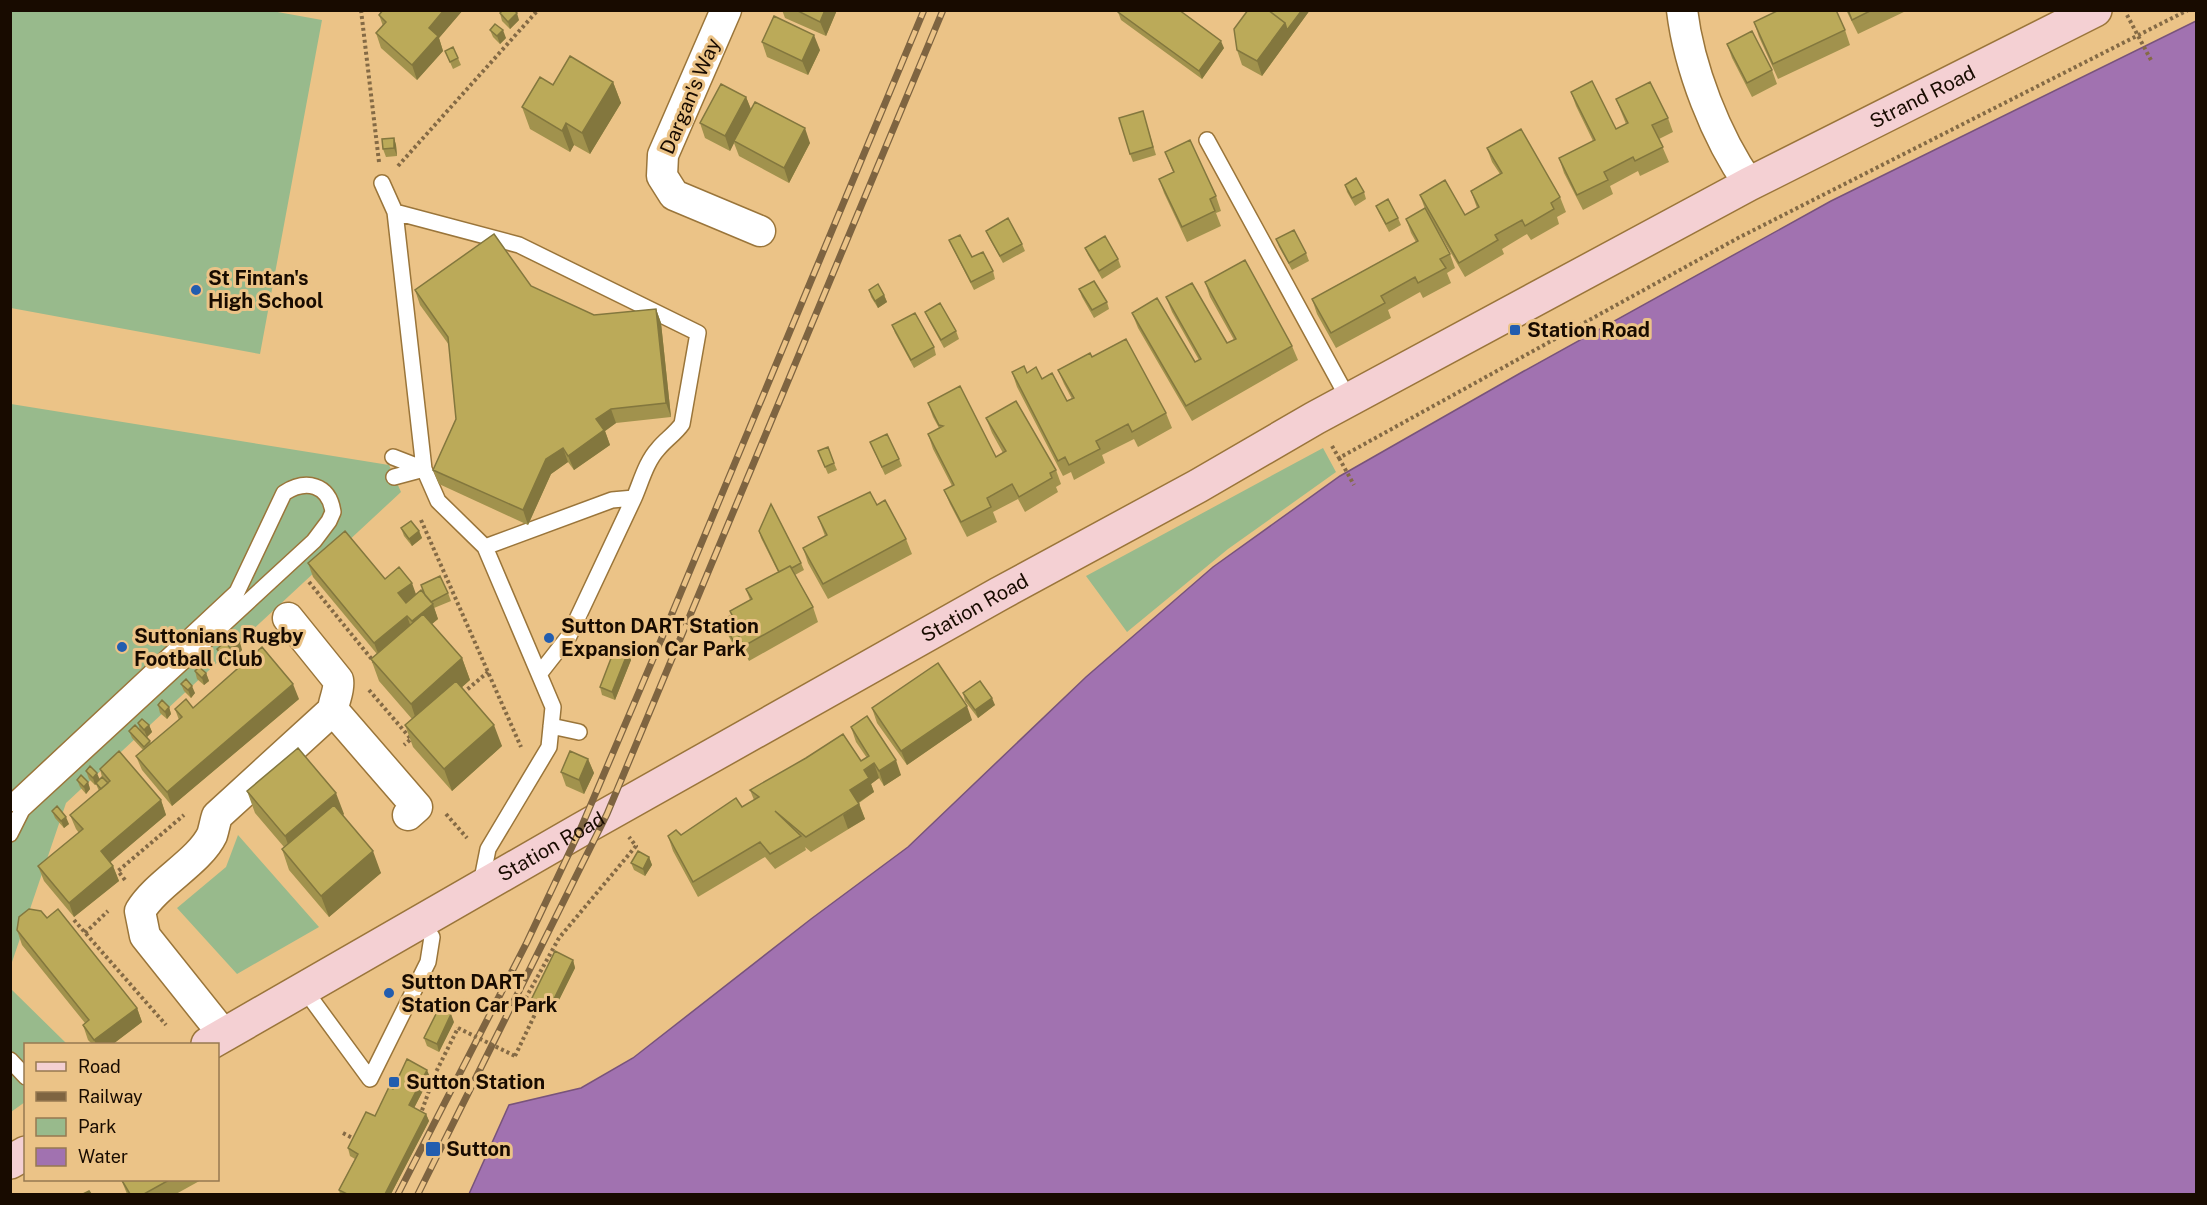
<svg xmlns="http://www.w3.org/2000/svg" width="2207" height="1205" viewBox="0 0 2207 1205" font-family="'Public Sans',sans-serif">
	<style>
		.green { fill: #98ba8c }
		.water { fill: #a172b0; stroke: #78537b; stroke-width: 1.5 }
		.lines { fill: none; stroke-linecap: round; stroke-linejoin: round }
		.lane-casing { stroke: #9a753a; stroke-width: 18 }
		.street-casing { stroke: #9a753a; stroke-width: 33 }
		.secondary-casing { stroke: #9a753a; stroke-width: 36 }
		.path { stroke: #846a45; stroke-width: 4; stroke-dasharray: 3 3; stroke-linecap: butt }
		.lane { stroke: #fff; stroke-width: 15 }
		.street { stroke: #fff; stroke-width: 30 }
		.secondary { stroke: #f4d0d3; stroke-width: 33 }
		.rail-casing { stroke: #7e6441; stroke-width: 7 }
		.rail { stroke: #ebc387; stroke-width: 4.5; stroke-dasharray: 14; stroke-linecap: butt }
		.path-bridge { stroke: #846a45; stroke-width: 4; stroke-dasharray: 3 3; stroke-linecap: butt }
		.wall { fill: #a1924d }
		.shaded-wall { fill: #83773e }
		.building { fill: #bbaa59; stroke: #83773e; stroke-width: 1.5 }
		.poi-dot { fill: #225daf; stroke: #ebc387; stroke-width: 2 }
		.labels { text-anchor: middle; stroke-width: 6; stroke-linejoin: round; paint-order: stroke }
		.street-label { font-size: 20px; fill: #180b00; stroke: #ebc387 }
		.poi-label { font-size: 20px; font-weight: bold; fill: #180b00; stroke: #ebc387; text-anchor: start }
	</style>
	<rect width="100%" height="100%" fill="#ebc387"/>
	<path class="green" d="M272 11 322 20 260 354 11 308V11Z
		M11 404 389 465 401 492 66 803 11 965Z
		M1323 448 1336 472 1228 549 1127 632 1086 576Z
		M238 835 319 927 237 974 177 908 226 867Z
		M10 988 67 1044H26L25 1102 11 1112Z"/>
	<path class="water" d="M2196 21V1194H469L509 1105 581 1088 633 1058 811 919 908 847 1086 677 1213 567 1340 476 1524 371 1831 201Z"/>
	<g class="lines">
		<defs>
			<path id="lane" d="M1207 140 1349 400
				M382 183 395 212 424 469 438 501 485 547
				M395 212 519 245 698 333 682 424C675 434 665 440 658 449 646 462 641 482 634 498
				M393 457 424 469
				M394 477 424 469
				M551 726 579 732
				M10 804 237 592 284 493C306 479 329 484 333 512L329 521 314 541 22 810 10 834
				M481 884 488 849 549 747 553 707 485 547 612 500 634 498 569 636 540 673
				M304 989 370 1079 428 962 432 937 421 920
				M10 1060 26 1077"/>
			<path id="street" d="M726 10 663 155 662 176 674 195 760 231
				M1682 10C1689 68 1716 137 1749 184
				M288 618 338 680C340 690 334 699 333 710L417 807 408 815
				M224 1035 145 936 140 911C157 883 199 862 212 835 214 829 215 822 217 816L333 710"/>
			<g id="secondary">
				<path id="s1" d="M208 1044 580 830 999 594 1198 486 1315 418 1749 184 2095 10"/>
				<path d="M10 1162 26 1153"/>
			</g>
		</defs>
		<use href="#lane" class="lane-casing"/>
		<use href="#street" class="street-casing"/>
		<use href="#secondary" class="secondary-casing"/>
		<path class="path" d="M361 10 379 162
			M2127 15 2152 62
			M398 166 538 10
			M1332 446 1339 458 1738 238 2188 10
			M1339 458 1354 485
			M421 520 521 747
			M309 582 374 662
			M369 690 411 739 404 745
			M463 693 488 672
			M446 814 467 838
			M125 880 118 871 184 815
			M74 920 166 1025
			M85 933 108 911
			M515 1056 537 1010 523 1003 559 938 636 846 629 837
			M420 1116 435 1074 458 1028
			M343 1133 356 1140"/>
		<use href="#lane" class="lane"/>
		<use href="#street" class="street"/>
		<use href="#secondary" class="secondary"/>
		<defs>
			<path id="rail" d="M398 1194 527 942 580 830 656 652 924 10
				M418 1194 607 814 943 10"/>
		</defs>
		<use href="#rail" class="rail-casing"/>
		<use href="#rail" class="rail"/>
		<path class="path-bridge" d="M458 1028 515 1056"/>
	</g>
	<path class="wall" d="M383 10H463L439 38 443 51 417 80 381 48 376 33 383 26 379 15Z
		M782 10H837L826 36 785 18Z
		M1248 10H1310L1262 76 1242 65 1237 50Z
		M1846 10H1908L1858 34Z
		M1118 12 1224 48 1202 79 1121 20Z
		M500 13 519 20 510 29 502 21Z
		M1754 22 1845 30 1850 45 1778 79 1759 37Z
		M490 30 506 38 500 44 493 37Z
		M762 42 820 50 808 75 767 57Z
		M1727 44 1772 70 1777 84 1752 97 1732 58Z
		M445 51 458 58 461 65 453 69Z
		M613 82 621 103 590 154 574 145 570 152 530 129 522 107 553 85Z
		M1571 92 1616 129 1626 124 1616 99 1668 118 1673 132 1659 139 1669 162 1640 176 1638 171 1610 186 1613 194 1583 210 1564 173 1559 158 1593 141 1576 106Z
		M746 97 751 109 810 143 789 183 739 156 734 143 730 151 705 138 700 123Z
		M1145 119 1156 155 1133 162 1130 154Z
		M394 138 396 145 397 156 386 157 383 149Z
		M1487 148 1560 197 1566 212 1557 217 1559 224 1531 240 1527 234 1502 249 1504 254 1465 277 1428 214 1450 254 1455 268 1447 273 1451 283 1423 298 1420 292 1388 310 1391 318 1336 348 1317 314 1312 299 1416 242 1411 233 1406 219 1425 209 1420 195 1465 215 1477 208 1471 191 1500 174 1492 162Z
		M1165 152 1216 196 1221 211 1216 213 1221 226 1187 242 1164 193 1159 179 1173 172Z
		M1345 185 1364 192 1366 199 1355 206 1347 192Z
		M1376 206 1398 218 1401 225 1389 232 1379 213Z
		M986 231 1022 244 1025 251 1003 263 989 238Z
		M1276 239 1306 253 1309 261 1292 270 1279 247Z
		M949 240 972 257 993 271 995 279 974 290 952 247Z
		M1085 248 1118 259 1121 267 1102 279 1088 255Z
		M1205 282 1292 346 1298 360 1192 421 1138 328 1132 313 1195 362 1199 360 1172 312 1166 297 1227 343 1234 340 1210 297Z
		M531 286 594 315 656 309 661 323 671 417 616 423 605 431 610 445 574 470 568 462 551 474 528 525 439 484 433 470 456 419 449 345 420 305 415 290Z
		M1079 289 1107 302 1109 309 1094 318 1082 297Z
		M869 290 884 295 887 302 878 308 871 297Z
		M925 312 956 331 959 339 944 348 928 319Z
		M892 325 934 347 936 355 914 368 895 333Z
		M1092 357 1166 413 1172 428 1138 447 1134 439 1102 455 1105 463 1074 480 1071 472 1063 476 1017 387 1012 372 1027 373 1042 379 1067 401 1072 399 1064 384 1058 370Z
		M928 403 996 457 1003 453 992 433 986 418 1056 470 1061 484 1056 487 1058 492 1025 512 1018 499 993 512 997 522 967 537 950 504 944 490 952 486 933 449 928 434 939 428 933 417Z
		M870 442 899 459 902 466 885 475Z
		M818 451 834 463 837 470 828 474Z
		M877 505 906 539 912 554 828 599 808 563 803 548 825 536 818 517Z
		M401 528 419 531 422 538 412 546 404 536Z
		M759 531 801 563 804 570 795 575 813 607 818 622 749 661 744 652 739 655 728 635 722 620 732 615 730 611 750 600 746 589 778 572 761 538Z
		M308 563 385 579 416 594 424 593H448L451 601 434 608 438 619 432 624 462 658 470 680 462 687 502 746 452 791 413 747 405 725 412 719 379 681 371 659 377 654 313 577Z
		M228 640 242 650 238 654 231 648Z
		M217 649 234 656 226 663 220 656Z
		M628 652 631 660 615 700 602 695 600 687Z
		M195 671 206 673 209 681 204 685 197 679Z
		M181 684 195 693 191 698 184 691Z
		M963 693 995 705 978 718 965 701Z
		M299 699 172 806 142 770 136 756 143 750 132 738 129 731 140 730 138 723 149 725 152 732 147 737 151 743 179 720 175 709Z
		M158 705 169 707 171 714 167 719 160 713Z
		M872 708 972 720 907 765 877 723Z
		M851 727 901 775 884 786 879 778 871 784 874 792 859 803 865 819 811 852 805 847 806 850 775 869 765 857 698 897 673 851 668 836 681 835 742 807 754 800 750 790 861 761 867 758 856 742Z
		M588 759 594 773 584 794 566 786 561 772Z
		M100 769 161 800 166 815 110 862 113 866 119 881 74 917 44 881 38 866 79 833 76 829 70 815 99 791 96 784 95 785 89 779 86 771 99 779 102 777Z
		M77 780 88 782 90 789 86 794 80 787Z
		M247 791 344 814 343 815 381 873 329 917 289 870 282 849 284 847 255 813Z
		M52 811 69 824 64 828 55 818Z
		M649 857 652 865 645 876 634 870 631 863Z
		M47 918 137 1008 142 1022 113 1044H92L88 1040 83 1025 85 1023 22 945 17 930Z
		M573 960 575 968 552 1014 534 1005 532 998Z
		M454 1022 439 1052 427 1046 424 1038Z
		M430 1077 414 1108 426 1114 429 1121 391 1194H340L339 1190 355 1159 350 1156 348 1148 375 1116 393 1089Z
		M121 1179H203L176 1194H127Z"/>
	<path class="shaded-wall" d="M444 10H463L439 38 443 51 417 80 412 65 429 28Z
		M825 10H837L826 36 820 22Z
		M1302 10H1310L1262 76 1257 61 1285 23Z
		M517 13 519 20 510 29 508 22Z
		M503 30 506 38 500 44 497 36Z
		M814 35 820 50 808 75 802 61Z
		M1221 41 1224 48 1202 79 1199 71Z
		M613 82 621 103 590 154 582 133Z
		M746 97 752 112 734 141V143L730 151 725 136Z
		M566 123 574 145 570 152 562 131Z
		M805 128 810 143 789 183 784 168Z
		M394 138 396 145 397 156 394 148Z
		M884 295 887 302 878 308 875 301Z
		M656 309 661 323 671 417 666 403Z
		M611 409 616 423 605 431 610 445 574 470 568 456 596 419Z
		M563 448 568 462 551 474 528 525 523 510 546 459Z
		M419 531 422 538 412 546 409 539Z
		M412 583 417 597 404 608 398 593Z
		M433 604 438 619 417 636 412 621Z
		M407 616 412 630 380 658 374 643Z
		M240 642 242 650 238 654 235 647Z
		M231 649 234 656 226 663 223 656Z
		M628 652 631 660 615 700 612 692Z
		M462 658 470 680 418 726 411 704Z
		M206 673 209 681 204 685 202 678Z
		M293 684 299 699 172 806 167 792Z
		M192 686 195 693 191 698 188 690Z
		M992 698 995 705 978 718 975 710Z
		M967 706 972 720 907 765 901 751Z
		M169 707 171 714 167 719 165 712Z
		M149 725 152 732 147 737 144 730Z
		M494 725 502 746 452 791 444 769Z
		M588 759 594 773 584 794 579 780Z
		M896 760 901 775 884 786 879 771Z
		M874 763 879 778 871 784 874 792 856 804 850 790 864 770Z
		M97 773 100 780 95 785 93 778Z
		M88 782 90 789 86 794 84 787Z
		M336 793 344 814 293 858 285 836Z
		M161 800 166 815 106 866 101 851Z
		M859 804 865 819 848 829 843 815Z
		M66 817 69 824 64 828 61 821Z
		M373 851 381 873 329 917 321 896Z
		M649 857 652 865 645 876 643 869Z
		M113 866 119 881 74 917 69 903Z
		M573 960 575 968 552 1014 550 1007Z
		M137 1008 142 1022 113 1044H96L94 1040Z
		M451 1014 454 1022 439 1052 437 1044Z
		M427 1070 430 1077 412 1112 409 1105Z
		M426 1114 429 1121 391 1194H385Z"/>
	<path class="building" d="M383 10H444L429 28 438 36 412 65 376 33 386 22 379 15Z
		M503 10H514L517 13 508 22 500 13Z
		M796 10H825L820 22Z
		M1119 10H1179L1221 41 1199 71 1118 12Z
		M1248 10H1268L1285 23 1257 61 1237 50 1234 29Z
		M1268 10H1302L1287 30 1285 23Z
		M1779 10H1836L1845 30 1773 64 1754 22Z
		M1848 10H1872L1852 20Z
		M774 16 814 35 802 61 762 42Z
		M495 24 503 30 497 36 490 30Z
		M1752 31 1772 70 1747 83 1727 44Z
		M453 47 458 58 450 62 445 51Z
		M570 56 613 82 582 133 566 123 562 131 522 107 540 77 553 85Z
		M1592 81 1616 129 1628 123 1616 99 1650 82 1668 118 1652 125 1663 147 1635 161 1633 157 1604 172 1608 180 1577 195 1559 158 1595 140 1571 92Z
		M721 84 746 97 725 136 700 123Z
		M755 102 805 128 784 168 734 141Z
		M1143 111 1153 147 1130 154 1119 118Z
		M1521 129 1560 197 1551 203 1554 209 1525 226 1522 220 1495 235 1498 240 1459 263 1420 195 1445 180 1465 215 1479 207 1471 191 1502 173 1487 148Z
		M394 138V148L383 149 382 139Z
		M1190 140 1216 196 1210 199 1215 211 1182 227 1159 179 1174 172 1165 152Z
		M1356 178 1364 192 1352 198 1345 185Z
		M1388 199 1398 218 1386 224 1376 206Z
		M1425 208 1450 254 1440 259 1446 268 1418 283 1415 277 1381 296 1385 303 1331 333 1312 299 1418 241 1406 219Z
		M1008 218 1022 244 1000 256 986 231Z
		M1294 230 1306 253 1289 263 1276 239Z
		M494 234 531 286 594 315 656 309 666 403 611 409 596 419 604 430 568 456 563 448 546 459 523 510 433 470 456 419 448 337 415 290Z
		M960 235 972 257 983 252 993 271 971 282 949 240Z
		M1105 236 1118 259 1099 271 1085 248Z
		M1245 260 1292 346 1186 406 1132 313 1157 298 1195 362 1201 359 1166 297 1192 283 1227 343 1236 339 1205 282Z
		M1094 281 1107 302 1092 310 1079 289Z
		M878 284 884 295 875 301 869 290Z
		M940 303 956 331 941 340 925 312Z
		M915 313 934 347 911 360 892 325Z
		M1126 339 1166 413 1132 432 1128 424 1096 441 1100 449 1069 465 1065 457 1058 461 1012 372 1024 366 1027 373 1036 367 1042 379 1052 373 1067 401 1074 398 1058 370 1090 353 1092 357Z
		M960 386 996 457 1006 451 986 418 1016 401 1056 470 1050 473 1052 478 1019 497 1012 484 987 498 991 507 961 522 944 490 954 485 928 434 943 426 939 425 928 403Z
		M887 434 899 459 882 467 870 442Z
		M828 447 834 463 825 467 818 451Z
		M870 492 877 505 885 500 906 539 823 584 803 548 827 535 818 517Z
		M771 504 801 563 792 568 790 566 779 572 759 531Z
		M411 521 419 531 409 539 401 528Z
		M345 531 385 579 399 567 412 583 398 593 406 603 421 590 433 604 412 621 407 616 374 643 308 563Z
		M790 566 813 607 744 646 739 637 733 640 722 620 732 615 730 611 752 599 746 589Z
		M440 576 448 593 431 602 425 595 421 585Z
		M423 614 462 658 411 704 371 659Z
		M233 636 240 642 235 647 228 640Z
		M225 642 231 649 223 656 217 649Z
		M262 647 293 684 167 792 136 756 182 717 175 709 186 699 193 708Z
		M615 648 628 652 612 692 600 687Z
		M938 663 967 706 901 751 872 708Z
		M199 667 206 673 202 678 195 671Z
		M186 679 192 686 188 690 181 684Z
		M456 681 494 725 444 769 405 725Z
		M980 681 992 698 975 710 963 693Z
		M162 700 169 707 165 712 158 705Z
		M867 716 896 760 879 771 874 763 864 770 869 778 850 790 859 804 806 837 775 811 801 836 770 854 760 842 693 882 668 836 676 830 681 835 736 798 742 807 759 797 750 790 806 758 843 734 861 761 869 756 851 727Z
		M142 719 149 725 144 730 138 723Z
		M135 725 150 741 144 747 129 731Z
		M298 748 336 793 285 836 247 791Z
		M119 751 161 800 101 851 113 866 69 903 38 866 83 829 70 815 110 781 100 769Z
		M570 751 588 759 579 780 561 772Z
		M90 766 97 773 93 778 86 771Z
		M81 775 88 782 84 787 77 780Z
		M102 777 108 783 101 789 96 783Z
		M334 805 373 851 321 896 282 849Z
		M57 806 66 817 61 821 52 811Z
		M638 851 649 857 643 869 631 863Z
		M29 909 41 911 47 918 58 909 137 1008 94 1040 83 1025 89 1020 17 930 19 917Z
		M555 951 573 960 550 1007 532 998Z
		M439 1008 451 1014 437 1044 424 1038Z
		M407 1059 427 1070 409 1105 426 1114 385 1194H347L339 1190 358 1154 348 1148 366 1112 375 1116 389 1087 393 1089Z
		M121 1179H171L144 1194H130Z
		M89 1191 91 1194H83Z"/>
	<g class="poi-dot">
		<circle cx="196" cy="290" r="6"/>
		<rect x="1509" y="324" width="12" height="12" rx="3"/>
		<circle cx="549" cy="638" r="6"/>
		<circle cx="122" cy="647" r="6"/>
		<circle cx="389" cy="993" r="6"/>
		<rect x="388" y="1076" width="12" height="12" rx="3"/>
		<rect x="425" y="1141" width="16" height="16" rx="3"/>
	</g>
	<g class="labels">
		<g class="street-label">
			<text transform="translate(690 96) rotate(-67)" y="7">Dargan's Way</text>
			<text dy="7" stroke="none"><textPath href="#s1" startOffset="1959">Strand Road</textPath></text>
			<text dy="7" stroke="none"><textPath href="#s1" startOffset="882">Station Road</textPath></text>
			<text dy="7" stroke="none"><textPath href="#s1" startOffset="396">Station Road</textPath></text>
		</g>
		<g class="poi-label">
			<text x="208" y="285">St Fintan's<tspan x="208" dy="23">High School</tspan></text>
			<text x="1527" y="337">Station Road</text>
			<text x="561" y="633">Sutton DART Station<tspan x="561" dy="23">Expansion Car Park</tspan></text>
			<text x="134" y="643">Suttonians Rugby<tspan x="134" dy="23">Football Club</tspan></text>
			<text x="401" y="989">Sutton DART<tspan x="401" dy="23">Station Car Park</tspan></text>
			<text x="406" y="1089">Sutton Station</text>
			<text x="446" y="1156">Sutton</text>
		</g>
	</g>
	<rect width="2207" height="1205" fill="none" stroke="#180b00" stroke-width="24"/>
	<rect x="24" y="1043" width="195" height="138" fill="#ebc387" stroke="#977951" stroke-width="1.5"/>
	<rect x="36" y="1062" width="30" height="9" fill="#f4d0d3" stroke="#977951" stroke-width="1.5"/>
	<text x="78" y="1073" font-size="18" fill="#180b00">Road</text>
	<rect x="36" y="1092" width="30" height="9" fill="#7e6441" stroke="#977951" stroke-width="1.5"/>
	<text x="78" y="1103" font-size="18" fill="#180b00">Railway</text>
	<rect x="36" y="1118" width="30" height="18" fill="#98ba8c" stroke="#977951" stroke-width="1.5"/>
	<text x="78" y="1133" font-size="18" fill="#180b00">Park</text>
	<rect x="36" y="1148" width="30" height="18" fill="#a172b0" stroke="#977951" stroke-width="1.5"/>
	<text x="78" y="1163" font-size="18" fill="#180b00">Water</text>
</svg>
